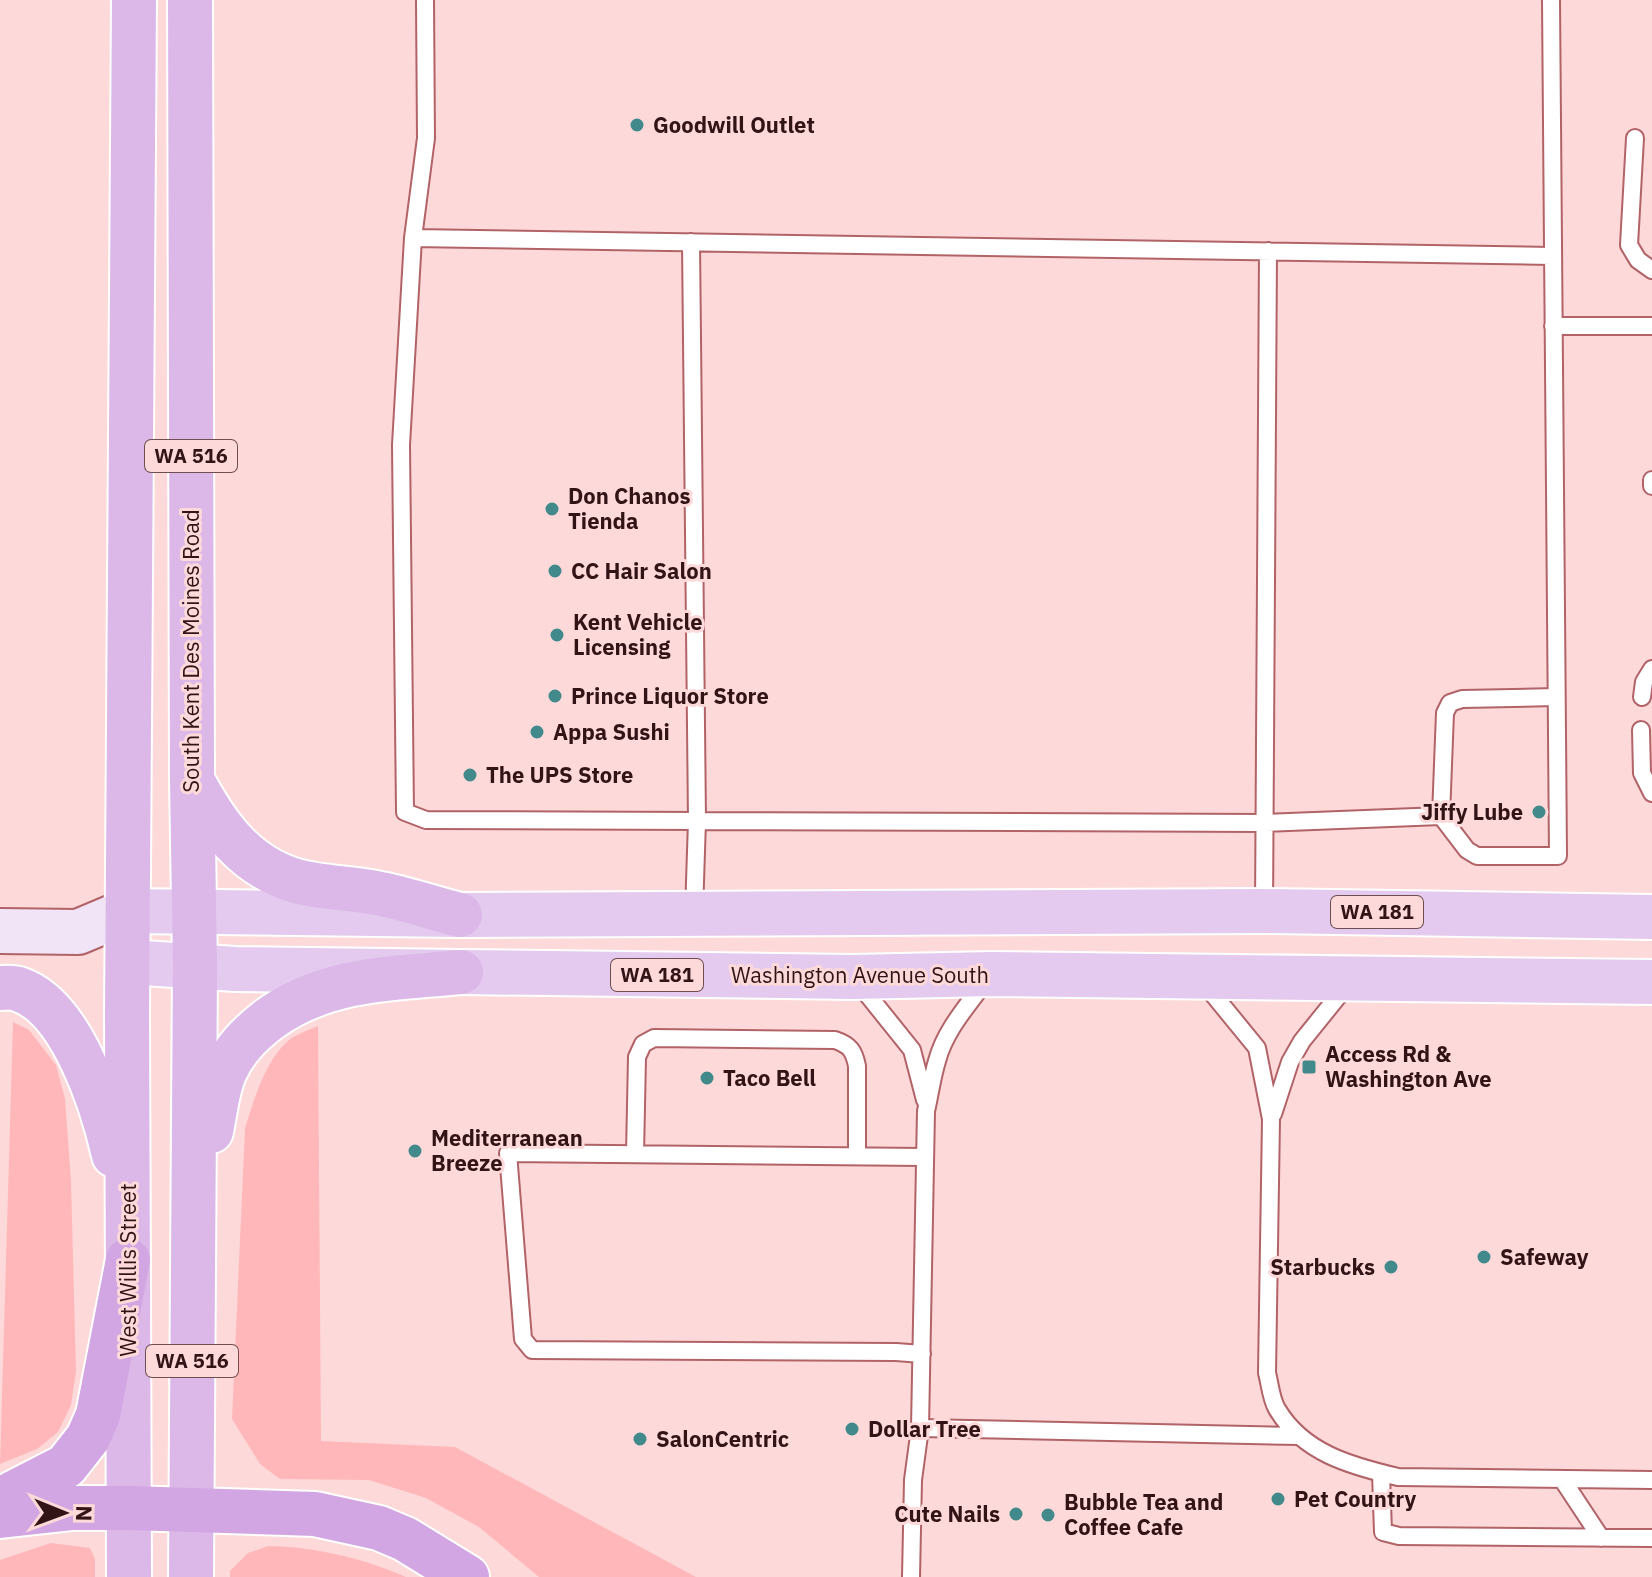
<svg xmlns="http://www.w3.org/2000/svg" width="1652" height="1577" viewBox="0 0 1652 1577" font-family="'IBM Plex Sans',sans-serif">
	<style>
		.green { fill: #ffb7b9 }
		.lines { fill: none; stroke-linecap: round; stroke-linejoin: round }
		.service-casing { stroke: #b16368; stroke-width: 20 }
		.secondary-casing { stroke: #b16368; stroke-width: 48 }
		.primary-casing { stroke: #fff; stroke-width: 48 }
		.trunk-casing { stroke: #fff; stroke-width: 48 }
		.motorway-casing { stroke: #fff; stroke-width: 48 }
		.service { stroke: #fff; stroke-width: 16 }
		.secondary { stroke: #f2e4f7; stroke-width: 44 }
		.primary { stroke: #e4caee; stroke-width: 44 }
		.trunk { stroke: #dbb8e8; stroke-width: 44 }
		.motorway { stroke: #d2a6e3; stroke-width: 44 }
		.poi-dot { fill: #41898a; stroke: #fdd9da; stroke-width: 3 }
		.labels { text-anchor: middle; stroke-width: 6; stroke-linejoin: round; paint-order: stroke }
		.shield { fill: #fdd9da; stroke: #6f4e51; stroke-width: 2 }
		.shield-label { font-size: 20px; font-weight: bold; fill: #321316 }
		.poi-label { font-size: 22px; font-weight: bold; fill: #321316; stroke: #fdd9da; text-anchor: start }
		.street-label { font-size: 22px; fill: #321316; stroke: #fdd9da }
	</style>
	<rect width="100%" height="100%" fill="#fdd9da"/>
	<path class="green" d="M13 1022 29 1030 56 1065 65 1099 71 1181 76 1371 71 1405 58 1432 37 1449 0 1464Z
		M318 1026 321 1441 455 1447 696 1577H539L479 1527 426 1498 369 1480 280 1479 260 1464 232 1419 245 1128C254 1100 265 1060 289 1040 297 1034 309 1030 318 1026Z
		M51 1543 90 1548 95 1559V1577H0V1560Z
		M268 1546C315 1547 363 1558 406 1577H230V1571L248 1553Z"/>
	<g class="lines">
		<defs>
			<path id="service" d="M425 0 426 138 413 238 401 445 405 812 426 820 1266 823 1441 816 1445 713 1450 703 1462 699 1556 697
				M1635 138 1629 245 1638 260 1652 270
				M413 238 1552 256
				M691 242 697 821 694 912
				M1553 326H1652
				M1652 480V486
				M1642 697 1644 682 1652 669
				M1641 730 1642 773 1652 793
				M1441 816 1467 850 1477 856H1558L1551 0
				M1264 910 1268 251
				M1203 982 1257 1048 1271 1119 1267 1373C1270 1384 1271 1399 1277 1409 1303 1453 1351 1466 1398 1477L1652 1480
				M859 984 912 1050 925 1100
				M1273 1114 1290 1062 1302 1041 1348 984
				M635 1154 637 1057 643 1044 654 1038 835 1040C850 1045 854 1051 857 1066V1156
				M922 1354 896 1352 532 1350 523 1339 508 1153 924 1157
				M920 1428 1299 1436
				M1381 1473 1383 1532 1399 1536 1652 1538
				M1562 1479 1601 1538
				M911 1577 913 1480 920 1428 926 1111C930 1094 932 1077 937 1061 945 1030 969 1004 987 979"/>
			<path id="secondary" d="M0 931 78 932 128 911"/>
			<path id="primary" d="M128 911 460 915 1264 911 1652 917
				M128 962 235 969 461 972 853 977 991 974 1652 982"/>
			<path id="trunk" d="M190 0 192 779 195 966 191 1577
				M192 780C216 825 244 866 296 881 321 888 350 888 376 893 404 898 432 908 460 915
				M0 988C6 988 13 987 18 989 72 1006 103 1106 114 1155
				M211 1131C215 1112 217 1088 225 1071 235 1049 249 1035 268 1020 326 977 392 979 461 972
				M129 1577 127 1015 134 0"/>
			<path id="motorway" d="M0 1500 66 1466 88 1438 98 1415 128 1260
				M0 1516 73 1508H129L315 1514 379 1528 405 1539 467 1577"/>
		</defs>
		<use href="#service" class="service-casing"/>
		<use href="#secondary" class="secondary-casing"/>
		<use href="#primary" class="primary-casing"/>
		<use href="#trunk" class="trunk-casing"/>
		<use href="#motorway" class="motorway-casing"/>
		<use href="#service" class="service"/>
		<use href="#secondary" class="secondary"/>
		<use href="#primary" class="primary"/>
		<use href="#trunk" class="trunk"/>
		<use href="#motorway" class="motorway"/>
	</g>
	<g class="poi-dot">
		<circle cx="637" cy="125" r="8"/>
		<circle cx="552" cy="509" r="8"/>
		<circle cx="555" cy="571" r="8"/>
		<circle cx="557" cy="635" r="8"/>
		<circle cx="555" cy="696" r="8"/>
		<circle cx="537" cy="732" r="8"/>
		<circle cx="470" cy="775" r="8"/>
		<circle cx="1539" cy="812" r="8"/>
		<rect x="1301" y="1059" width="16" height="16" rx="4"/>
		<circle cx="707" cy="1078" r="8"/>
		<circle cx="415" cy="1151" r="8"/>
		<circle cx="1484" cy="1257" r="8"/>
		<circle cx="1391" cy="1267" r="8"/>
		<circle cx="852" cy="1429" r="8"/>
		<circle cx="640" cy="1439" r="8"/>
		<circle cx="1278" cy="1499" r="8"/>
		<circle cx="1016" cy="1514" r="8"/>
		<circle cx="1048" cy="1515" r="8"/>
	</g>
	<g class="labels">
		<g class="shield">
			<rect x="145" y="440" width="92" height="32" rx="6"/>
			<rect x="1331" y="896" width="92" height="32" rx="6"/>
			<rect x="611" y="959" width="92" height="32" rx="6"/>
			<rect x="146" y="1345" width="92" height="32" rx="6"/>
		</g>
		<g class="shield-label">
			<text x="191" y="463">WA 516</text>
			<text x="1377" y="919">WA 181</text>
			<text x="657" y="982">WA 181</text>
			<text x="192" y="1368">WA 516</text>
		</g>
		<g class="poi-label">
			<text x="653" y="133">Goodwill Outlet</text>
			<text x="568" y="504">Don Chanos<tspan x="568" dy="25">Tienda</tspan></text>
			<text x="571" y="579">CC Hair Salon</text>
			<text x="573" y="630">Kent Vehicle<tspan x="573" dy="25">Licensing</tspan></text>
			<text x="571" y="704">Prince Liquor Store</text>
			<text x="553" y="740">Appa Sushi</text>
			<text x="486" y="783">The UPS Store</text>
			<text x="1523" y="820" text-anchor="end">Jiffy Lube</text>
			<text x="1325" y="1062">Access Rd &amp;<tspan x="1325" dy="25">Washington Ave</tspan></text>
			<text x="723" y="1086">Taco Bell</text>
			<text x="431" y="1146">Mediterranean<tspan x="431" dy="25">Breeze</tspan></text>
			<text x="1500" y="1265">Safeway</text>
			<text x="1375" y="1275" text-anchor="end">Starbucks</text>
			<text x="868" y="1437">Dollar Tree</text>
			<text x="656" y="1447">SalonCentric</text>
			<text x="1294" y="1507">Pet Country</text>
			<text x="1064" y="1510">Bubble Tea and<tspan x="1064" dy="25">Coffee Cafe</tspan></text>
			<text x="1000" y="1522" text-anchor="end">Cute Nails</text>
		</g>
		<g class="street-label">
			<text transform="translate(191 651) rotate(-90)" y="8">South Kent Des Moines Road</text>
			<text x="860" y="983">Washington Avenue South</text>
			<text transform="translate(128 1270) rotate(-90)" y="8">West Willis Street</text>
		</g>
	</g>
	<g transform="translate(64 1513) rotate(91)" stroke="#fdd9da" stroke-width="6" paint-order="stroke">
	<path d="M0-6L14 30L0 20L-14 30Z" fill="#321316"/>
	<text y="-12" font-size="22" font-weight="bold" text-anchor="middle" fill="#321316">N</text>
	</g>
</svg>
